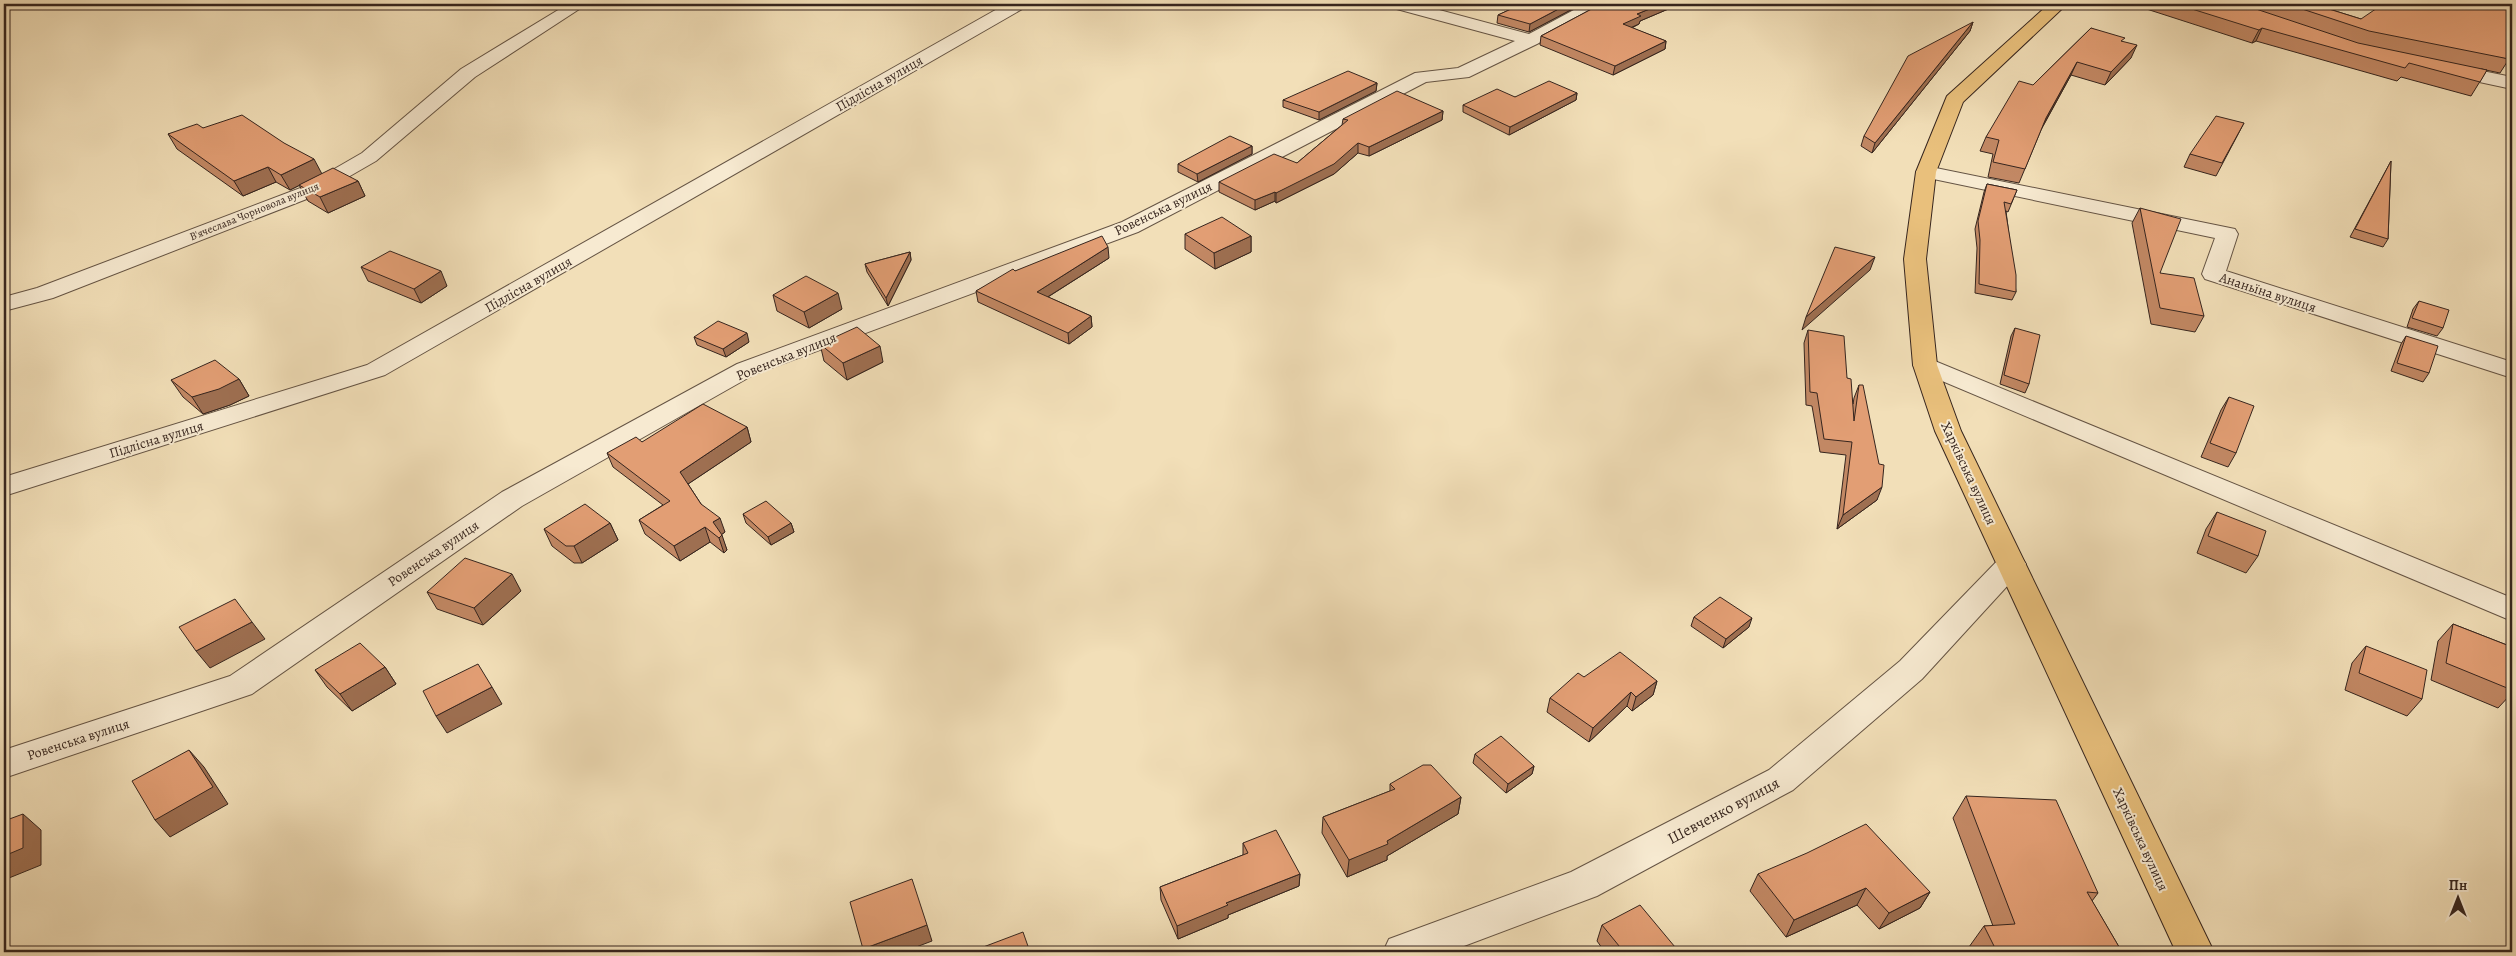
<svg xmlns="http://www.w3.org/2000/svg" width="2516" height="956" viewBox="0 0 2516 956" font-family="Alegreya,serif">
	<style>
		.lines { fill: none; stroke-linecap: round; stroke-linejoin: round }
		.street-casing { stroke: #655444; stroke-width: 2 }
		.primary-casing { stroke: #36251e; stroke-width: 2 }
		.street { fill: #f7ead1; fill-rule: evenodd }
		.primary { fill: #e9c07c; fill-rule: evenodd }
		.wall { fill: #c28864; stroke: #36251e }
		.shaded-wall { fill: #9e6f51; stroke: #36251e }
		.building { fill: #e29e74; stroke: #36251e }
		.labels { text-anchor: middle; stroke-width: 4; stroke-linejoin: round; paint-order: stroke }
		.far-street-label { font-size: 11px; fill: #36251e; stroke: #f7ead1 }
		.street-label { font-size: 14px; fill: #36251e; stroke: #f7ead1 }
		.near-street-label { font-size: 16px; fill: #36251e; stroke: #f7ead1 }
	</style>
	<rect width="100%" height="100%" fill="#f2dfb8"/>
	<filter id="stains"><feTurbulence type="fractalNoise" baseFrequency=".004" numOctaves="4"/><feColorMatrix values="0 0 0 0 .2 0 0 0 0 .09 0 0 0 0 .02 0 0 0 .5 -.17"/></filter>
	<radialGradient id="worn" r=".72"><stop offset=".6" stop-color="#630" stop-opacity="0"/><stop offset="1" stop-color="#630" stop-opacity=".3"/></radialGradient>
	<g class="lines">
		<defs>
			<path id="street" d="M568 4H587L475 77 376 161 317 195 53 298 4 311V297L37 288 303 187 362 153 461 69Z
				M1006 4H1026L1024 8 385 375 4 496V477L367 365Z
				M1391 4H1417L1529 34 1585 4H1605L1603 8 1537 44 1469 77 1426 82 1138 232 755 374 522 506 252 694 4 778V750L230 676 502 492 737 364 1122 222 1415 73 1458 68 1515 41 1393 8Z
				M2448 64 2512 77V89L2442 74 2439 70 2442 66Z
				M1926 166 2235 229 2238 234 2226 271 2512 362V378L2205 279 2202 274 2215 238 1919 176 1916 172 1919 168Z
				M1925 357 2512 598V621L1916 370 1913 365 1916 360Z
				M2011 553 2021 557 2026 564 2021 571 1922 679 1793 790 1597 896 1448 952H1383L1389 939 1571 872 1769 770 1900 661 2001 557Z"/>
			<path id="primary" d="M2049 4H2067L1963 102 1936 172 1926 259 1937 365 1961 431 2214 952H2176L1935 431 1913 365 1904 259 1916 172 1947 96Z"/>
		</defs>
		<use href="#street" class="street-casing"/>
		<use href="#primary" class="primary-casing"/>
		<use href="#street" class="street"/>
		<use href="#primary" class="primary"/>
	</g>
	<path class="wall" d="M1264 4H1301L1296 9Z
		M1522 4H1582L1529 32 1497 23 1498 15Z
		M1601 4H1680L1640 21 1639 24 1632 28 1666 41 1665 49 1613 75 1540 45 1541 36Z
		M2131 4H2313L2361 19 2509 59 2500 73 2481 69 2487 70 2471 96 2401 77 2397 81 2256 41 2252 43Z
		M1973 22 1970 31 1872 153 1861 146 1864 136Z
		M2091 28 2123 42 2131 58 2105 85 2071 75 2041 130 2019 183 1988 177 1993 154 1980 151 1986 137 2033 85Z
		M1377 83 1376 91 1319 120 1283 107V100Z
		M1577 93 1576 100 1509 135 1463 112V105L1515 97Z
		M1443 111 1442 120 1369 156 1358 153 1334 174 1276 203 1275 201 1255 210 1219 192V182L1297 163 1342 125 1343 119Z
		M2244 123 2216 176 2184 167 2190 154Z
		M203 128 322 174 358 181 365 196 328 213 308 201 299 185 316 177 290 190 276 182 243 196 177 149 168 134Z
		M1252 146V154L1198 182 1178 172V164Z
		M2391 161 2388 239 2383 247 2350 237Z
		M1987 184 2017 190 2008 212 2006 211 2016 292 2012 300 1975 293 1977 248 1975 229 1984 192Z
		M2140 208 2160 273 2204 316 2195 332 2151 324 2132 223Z
		M1185 234 1251 236V252L1215 269 1185 249Z
		M910 252 911 260 888 306 867 272 865 264Z
		M1109 258 1048 297 1091 316 1092 327 1069 344 978 302 976 291 1015 271Z
		M361 267 447 286 421 303 368 281Z
		M773 295 842 309 809 328 777 311Z
		M2419 301 2443 328 2437 336 2407 327 2413 309Z
		M2015 328 2029 384 2025 393 2000 384 2011 336Z
		M1808 330 1847 378 1853 404 1854 398 1859 385 1877 500 1837 529 1846 455 1820 452 1812 406 1806 405 1804 343Z
		M2406 336 2429 373 2423 382 2391 371 2401 344Z
		M694 337 749 342 726 357 697 345Z
		M820 344 883 362 847 380 824 361Z
		M239 379 249 396 230 405 203 414 183 397 171 380Z
		M2229 397 2236 453 2228 467 2201 457 2221 410Z
		M747 427 751 442 688 484 701 504 725 532 721 535 727 550 724 553 710 542 680 561 645 534 639 520 663 505 613 467 607 453 642 442Z
		M2217 512 2258 556 2246 573 2197 553 2206 529Z
		M743 514 791 523 794 532 771 545 746 523Z
		M610 523 618 540 582 563H574L552 546 544 529Z
		M521 591 483 625 437 609 427 592Z
		M1694 617 1749 627 1723 648 1691 626Z
		M2453 624 2512 647V693L2498 708 2431 680 2438 641Z
		M2366 646 2422 699 2407 716 2345 690 2352 663Z
		M385 667 396 684 352 711 327 687 315 670Z
		M1584 677 1657 681 1653 695 1632 711 1627 706 1589 742 1547 712 1550 698Z
		M1475 754 1534 766 1532 774 1506 793 1473 763Z
		M1390 784 1461 797 1458 814 1387 856V860L1347 877 1322 833 1323 817 1390 791Z
		M1966 796 2098 893 2092 901 2122 952H1972L1969 947 1984 926H1993L1953 818Z
		M1243 843 1300 874 1299 886 1228 915V918L1178 939 1161 900 1160 887 1243 855Z
		M1758 874 1930 892 1920 908 1879 929 1857 905 1786 937 1750 891Z
		M1602 925 1672 952H1605L1597 941Z"/>
	<path class="shaded-wall" d="M1296 4H1301L1296 9Z
		M1568 4H1582L1529 32 1530 24Z
		M1662 4H1680L1640 21 1639 24 1621 32 1623 24 1637 14Z
		M1973 22 1970 31 1872 153 1875 143Z
		M2262 28 2256 41 2252 43 2259 30Z
		M1666 41 1665 49 1613 75 1615 66Z
		M2137 45 2131 58 2105 85 2111 72Z
		M2077 62 2071 75 2040 131 2046 118Z
		M1377 83 1376 91 1319 120V112Z
		M1577 93 1576 100 1509 135 1510 127Z
		M1443 111 1442 120 1369 156V147Z
		M1358 143V153L1334 174 1276 203V193Z
		M1252 146V154L1198 182 1197 174Z
		M314 159 322 174 290 190 281 175Z
		M268 167 276 182 243 196 234 181Z
		M358 181 365 196 328 213 320 197Z
		M1275 192V201L1255 210V200Z
		M1251 236V252L1215 269 1214 253Z
		M1108 247 1109 258 1038 303 1037 292Z
		M910 252 911 260 888 306 886 298Z
		M1875 257 1870 270 1802 330 1806 317Z
		M441 271 447 286 421 303 414 289Z
		M838 293 842 309 809 328 804 312Z
		M1091 316 1092 327 1069 344 1068 333Z
		M747 333 749 342 726 357 723 349Z
		M880 346 883 362 847 380 843 363Z
		M239 379 249 396 230 405 203 414 192 397Z
		M747 427 751 442 685 486 680 472Z
		M1882 487 1877 500 1837 529 1843 515Z
		M720 518 725 532 718 537 713 522Z
		M610 523 618 540 582 563 574 546Z
		M791 523 794 532 771 545 768 537Z
		M705 527 710 542 680 561 674 546Z
		M722 535 727 550 724 553 719 538Z
		M512 574 521 591 483 625 474 608Z
		M1752 618 1749 627 1723 648 1726 639Z
		M252 622 265 639 210 668 196 651Z
		M385 667 396 684 352 711 340 694Z
		M1657 681 1653 695 1632 711 1636 697Z
		M492 687 502 704 447 733 436 716Z
		M1631 692 1627 706 1589 742 1593 728Z
		M189 750 204 767 228 804 170 837 155 820Z
		M1534 766 1532 774 1506 793 1508 784Z
		M1461 797 1458 814 1387 856V860L1347 877 1349 860 1387 841Z
		M23 814 41 830V865L4 880V856Z
		M1300 874 1299 886 1228 915V918L1178 939 1177 926 1226 903Z
		M1866 888 1857 905 1786 937 1794 920Z
		M1930 892 1920 908 1879 929 1889 913Z
		M927 925 932 941 903 952H864L863 949Z
		M1675 947 1672 952H1664Z"/>
	<path class="building" d="M1522 4H1568L1530 24 1498 15Z
		M1601 4H1662L1637 14 1641 16 1623 24 1666 41 1615 66 1541 36Z
		M2176 4H2241L2358 43 2487 70 2480 82 2409 63 2405 68 2262 28 2259 30Z
		M2287 4H2313L2361 19 2383 4H2512V50L2509 59 2369 31Z
		M1973 22 1875 143 1864 136 1908 56Z
		M2091 28 2125 38 2121 41 2137 45 2111 72 2077 62 2046 118 2025 169 1993 162 1999 140 1986 137 2019 81 2033 85Z
		M1348 71 1377 83 1319 112 1283 100Z
		M1549 81 1577 93 1510 127 1463 105 1497 89 1515 97Z
		M1397 91 1443 111 1369 147 1358 143 1334 164 1276 193 1275 192 1255 200 1219 182 1274 154 1297 163 1348 120 1343 119Z
		M242 115 284 143 314 159 281 175 268 167 234 181 168 134 197 124 203 128Z
		M2216 116 2244 123 2222 163 2190 154Z
		M1230 136 1252 146 1197 174 1178 164Z
		M2391 161 2388 239 2355 229Z
		M333 168 358 181 320 197 299 185Z
		M1987 184 2017 190 2011 204 2004 202 2016 275V292L1979 284 1980 240 1978 221Z
		M2140 208 2181 219 2160 273 2194 278 2204 316 2160 308Z
		M1222 217 1251 236 1214 253 1185 234Z
		M1102 236 1108 247 1037 292 1091 316 1068 333 976 291 1013 269 1015 271Z
		M1835 247 1875 257 1806 317Z
		M390 251 441 271 414 289 361 267Z
		M910 252 886 298 865 264Z
		M806 276 838 293 804 312 773 295Z
		M2419 301 2449 310 2443 328 2412 318Z
		M718 321 747 333 723 349 694 337Z
		M857 327 880 346 843 363 820 344Z
		M2015 328 2040 335 2029 384 2004 375Z
		M1808 330 1844 336 1847 378 1851 379 1854 421 1859 385H1863L1879 464 1884 465 1882 487 1843 515 1852 442 1824 439 1817 393 1810 392Z
		M2406 336 2438 346 2429 373 2397 363Z
		M215 360 239 379 219 389 192 397 171 380Z
		M2229 397 2254 406 2236 453 2210 443Z
		M703 404 747 427 680 472 701 504 720 518 713 522 722 535 719 538 705 527 674 546 639 520 670 501 607 453 636 437 642 442Z
		M766 501 791 523 768 537 743 514Z
		M585 504 610 523 574 546H566L544 529Z
		M2217 512 2266 531 2258 556 2208 536Z
		M465 558 512 574 474 608 427 592Z
		M1720 597 1752 618 1726 639 1694 617Z
		M235 599 252 622 196 651 179 627Z
		M2453 624 2512 647V690L2446 663Z
		M360 643 385 667 340 694 315 670Z
		M2366 646 2427 670 2422 699 2359 673Z
		M1620 652 1657 681 1636 697 1631 692 1593 728 1550 698 1578 673 1584 677Z
		M478 664 492 687 436 716 423 691Z
		M1501 736 1534 766 1508 784 1475 754Z
		M189 750 213 787 155 820 132 781Z
		M1423 765H1431L1461 797 1387 841 1388 844 1349 860 1323 817 1395 789 1390 784Z
		M1966 796 2056 800 2098 893 2087 892 2122 952H1997L1984 926 2015 924Z
		M23 814V848L4 856V821Z
		M1866 824 1930 892 1889 913 1866 888 1794 920 1758 874 1807 853Z
		M1276 830 1300 874 1226 903 1228 905 1177 926 1160 887 1248 853 1243 843Z
		M912 879 927 925 863 949 850 902Z
		M1640 905 1675 947 1664 952H1624L1602 925Z
		M1023 932 1030 952H979L978 949Z"/>
	<g class="labels">
		<g class="far-street-label">
			<text transform="translate(254 211) rotate(-22)" y="4">В'ячеслава Чорновола вулиця</text>
		</g>
		<g class="street-label">
			<text transform="translate(879 83) rotate(-30)" y="5">Підлісна вулиця</text>
			<text transform="translate(1163 208) rotate(-26)" y="5">Ровенська вулиця</text>
			<text transform="translate(528 284) rotate(-30)" y="5">Підлісна вулиця</text>
			<text transform="translate(2268 292) rotate(18)" y="5">Ананьїна вулиця</text>
			<text transform="translate(786 356) rotate(-22)" y="5">Ровенська вулиця</text>
			<text transform="translate(156 439) rotate(-17)" y="5">Підлісна вулиця</text>
			<text transform="translate(1969 473) rotate(65)" y="5">Харківська вулиця</text>
			<text transform="translate(433 553) rotate(-34)" y="5">Ровенська вулиця</text>
			<text transform="translate(78 739) rotate(-18)" y="5">Ровенська вулиця</text>
			<text transform="translate(2141 839) rotate(65)" y="5">Харківська вулиця</text>
		</g>
		<g class="near-street-label">
			<text transform="translate(1723 810) rotate(-28)" y="6">Шевченко вулиця</text>
		</g>
	</g>
	<rect width="2516" height="956" fill="none" stroke="#f2dfb8" stroke-width="20"/>
	<rect x="5" y="5" width="2506" height="946" fill="none" stroke="#36251e" stroke-width="2.5"/>
	<rect x="10" y="10" width="2496" height="936" fill="none" stroke="#36251e"/>
	<g transform="translate(2458 898)" stroke="#f7ead1" stroke-width="4" paint-order="stroke">
	<path d="M0-4L9 19L0 12L-9 19Z" fill="#36251e"/>
	<text y="-8" font-size="14" font-weight="bold" text-anchor="middle" fill="#36251e">Пн</text>
	</g>
	<rect width="100%" height="100%" filter="url(#stains)"/>
	<rect width="100%" height="100%" fill="url(#worn)"/>
</svg>
